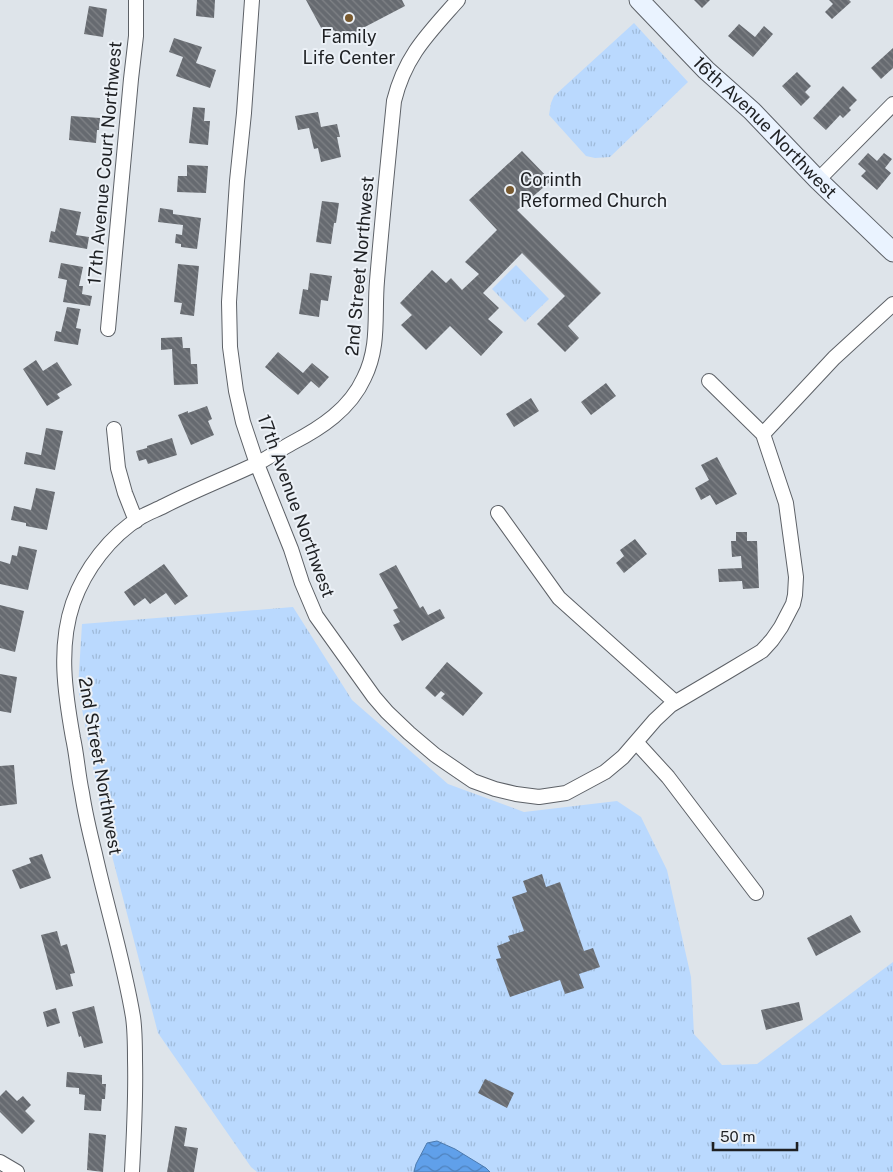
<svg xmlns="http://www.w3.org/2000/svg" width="893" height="1172" viewBox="0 0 893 1172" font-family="'Public Sans',sans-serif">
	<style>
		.grass { fill: url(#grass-tufts) }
		.water { fill: url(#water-waves); stroke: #4c7aae }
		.building { fill: url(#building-back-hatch) }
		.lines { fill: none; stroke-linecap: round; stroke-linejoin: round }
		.street-casing { stroke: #5d6167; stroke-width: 16 }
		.secondary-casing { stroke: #5d6167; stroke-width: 21 }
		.street { stroke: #fff; stroke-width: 14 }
		.secondary { stroke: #eaf3ff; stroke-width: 19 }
		.poi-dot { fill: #795a2f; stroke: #ecf1f7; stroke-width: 2 }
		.labels { text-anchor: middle; stroke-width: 4; stroke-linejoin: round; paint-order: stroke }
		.poi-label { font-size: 18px; fill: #1e2023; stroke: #ecf1f7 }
		.street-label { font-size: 18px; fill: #1e2023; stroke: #ecf1f7 }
	</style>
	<defs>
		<pattern id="grass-tufts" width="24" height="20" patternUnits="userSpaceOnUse" patternTransform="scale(1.25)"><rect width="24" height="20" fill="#bad9fe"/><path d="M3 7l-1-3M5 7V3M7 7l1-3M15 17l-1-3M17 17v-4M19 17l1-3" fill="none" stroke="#9fbad9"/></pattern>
		<pattern id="water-waves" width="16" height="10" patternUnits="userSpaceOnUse" patternTransform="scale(1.25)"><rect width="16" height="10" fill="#60a0ea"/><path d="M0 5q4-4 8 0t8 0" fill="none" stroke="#4f82bd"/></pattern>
		<pattern id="building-back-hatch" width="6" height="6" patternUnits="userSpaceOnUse" patternTransform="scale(1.25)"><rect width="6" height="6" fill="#666a70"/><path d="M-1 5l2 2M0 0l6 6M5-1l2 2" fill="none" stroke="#808387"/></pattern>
	</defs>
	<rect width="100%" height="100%" fill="#dee4ea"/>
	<path class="grass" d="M634 23 688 82 610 157 595 158 586 156 549 115 551 103 554 96Z
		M516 265 549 299 525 322 492 289Z
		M293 607 352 700 448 784 524 812 617 801 641 817 667 870 691 977 694 1034 722 1065 757 1064 893 962V1172H257L251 1167 158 1033 104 825 78 688 82 624Z"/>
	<path class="water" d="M437 1141 455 1149 486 1168 490 1172H414L416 1164 427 1143Z"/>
	<path class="building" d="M197 0H215L214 18 196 16Z
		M306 0H402L405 6 340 40 334 30 325 35Z
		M694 0H710L702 8Z
		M829 0H849L851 2 832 19 825 12 833 4Z
		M89 6 107 9 103 37 84 34Z
		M739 24 755 37 764 26 773 34 753 57 728 36Z
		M174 38 202 47 196 63 216 70 210 88 176 76 183 57 169 52Z
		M893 48V68L881 79 871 68Z
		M797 72 811 86 805 92 810 97 801 106 782 86Z
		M843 86 857 100 849 108 851 110 843 118 840 115 826 130 813 118Z
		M193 107 205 108 204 121H210L208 145 189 143Z
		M318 112 321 127 337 124 340 137H337L341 157 321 162 318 148 314 149 309 128 298 130 295 116Z
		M71 116 100 118 99 130H97L96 143 69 140Z
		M522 151 551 181 517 210 601 293 568 326 579 338 565 352 537 324 565 296 522 253 483 293 499 308 488 319 503 332 481 356 450 326 426 350 401 325 412 315 400 303 432 270 446 283 451 278 462 290 479 274 465 262 497 230 469 200Z
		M868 153 877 161 884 153 892 159 885 168 891 173 877 190 861 176 866 171 858 164Z
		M187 165 208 166 206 193 177 192 178 176H187Z
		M322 201 339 203 336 223H334L331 244 316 242Z
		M60 208 81 212 76 235 89 237 87 249 49 242 51 231 55 232Z
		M160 208 173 210V214L201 218 197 249 181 247V244L175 243 176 234 182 235 183 225 158 222Z
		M61 263 83 267 79 286H83L82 294 92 296 90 306 63 302 67 280 58 278Z
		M178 264 199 266 194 316 180 314 182 303 174 302Z
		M310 273 332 276 328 301 321 300 319 317 299 314 303 289 308 290Z
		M67 307 80 309 76 328 81 329 78 345 54 341 56 331 61 332Z
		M182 337 183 348H190L191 364H197L198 384 174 385 172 349 161 350V338Z
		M278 352 303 373 312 363 329 377 319 388 311 381 298 395 265 367Z
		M36 360 43 371 57 362 72 385 57 394 60 398 47 406 23 369Z
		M606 383 616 396 591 415 581 402Z
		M531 398 539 411 514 427 506 414Z
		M207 406 212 419 208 421 214 435 191 445 178 415 188 411V413Z
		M46 428 63 431 55 470 24 464 26 452 41 455Z
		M172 438 177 455 148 464 146 459 139 461 136 451 147 448V446Z
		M717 457 737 494 716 505 710 495 701 500 695 488 709 480 701 465Z
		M36 488 55 492 47 530 26 526V523L11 520 14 506 31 510Z
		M736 532H747V541H757L759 588 743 589 742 581 719 582 718 569 742 568 741 556 732 557 731 541H736Z
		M635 539 647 554 624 573 616 563 624 556 620 550Z
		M19 546 37 550 28 590 0 584V561L10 564 12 555 17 556Z
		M164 564 188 596 175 605 166 593 150 604 145 598 134 606 124 592Z
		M396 565 420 608 423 606 428 615 440 609 445 618 402 641 393 625 400 622 393 610 398 608 379 574Z
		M0 605 24 611 15 652 0 648Z
		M447 662 483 693 463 716 441 698 445 694 441 691 435 697 425 688Z
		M0 674 17 677 11 713 0 711Z
		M14 765 17 804 0 806V766Z
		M42 854 51 878 20 889 12 870 31 863 29 858Z
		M542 874 546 887 560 882 584 951 593 948 600 967 579 974 584 988 565 994 560 980 510 997 496 959 501 958 497 946 510 941 508 936 524 931 512 897 527 892 523 881Z
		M851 915 861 932 816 956 807 938Z
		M57 931 61 946 67 944 75 973 70 974 73 986 56 990 41 935Z
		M799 1002 803 1020 766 1030 761 1010Z
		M94 1006 103 1043 84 1048 81 1036 79 1037 72 1012Z
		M56 1008 60 1023 47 1027 43 1012Z
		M67 1072 102 1075V1084H106L105 1099H102L101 1111 84 1110 85 1095 79 1094V1088L66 1087Z
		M485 1079 514 1093 507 1108 478 1093Z
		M6 1090 17 1101 23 1096 31 1105 25 1111 35 1121 22 1134 0 1112V1096Z
		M175 1126 187 1128 184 1146 198 1148 194 1172H167Z
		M89 1133 106 1135 103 1172 87 1170Z"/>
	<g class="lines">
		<defs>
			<path id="street" d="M252 0 244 113 237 181 229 302 230 347 236 391 243 422 257 464 291 549 302 583 316 616 374 697 387 712 409 733 435 755 473 781 495 789 516 794 539 797 566 793 605 772 623 757 655 720 671 705 727 672 762 651 772 640 781 627 793 604 795 595 796 577 786 503 763 434 709 381
				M818 180 893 104
				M108 329 131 79 136 36V0
				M114 429 118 468 125 493 136 521
				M763 434 834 358 893 304
				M498 513 559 598 675 702
				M636 742 668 777 756 893
				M0 1162 17 1172
				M132 1172C134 1135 136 1098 135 1060 135 1046 135 1031 133 1017 124 962 107 908 95 854 90 834 85 813 82 793 78 775 77 756 73 738 65 693 58 647 73 603 85 569 110 536 141 517 148 513 156 510 164 506 193 491 224 479 254 465 267 459 279 450 292 443 321 428 350 409 364 378 380 346 374 315 377 281 382 221 388 161 394 101 405 56 428 34 458 0"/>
			<g id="secondary">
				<path id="s1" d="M639 0 706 70 752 111 818 180 893 252"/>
			</g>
		</defs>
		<use href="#street" class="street-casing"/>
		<use href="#secondary" class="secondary-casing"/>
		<use href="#street" class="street"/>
		<use href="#secondary" class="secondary"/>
	</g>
	<g class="poi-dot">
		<circle cx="349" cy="18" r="5"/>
		<circle cx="510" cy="190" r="5"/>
	</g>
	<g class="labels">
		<g class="poi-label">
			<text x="349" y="43">Family<tspan x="349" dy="21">Life Center</tspan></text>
			<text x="520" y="186" text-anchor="start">Corinth<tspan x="520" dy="21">Reformed Church</tspan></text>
		</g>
		<g class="street-label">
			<text dy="6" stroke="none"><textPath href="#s1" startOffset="179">16th Avenue Northwest</textPath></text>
			<text transform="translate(105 163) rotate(-85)" y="6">17th Avenue Court Northwest</text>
			<text transform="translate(360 266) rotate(-85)" y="6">2nd Street Northwest</text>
			<text transform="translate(296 506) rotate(70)" y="6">17th Avenue Northwest</text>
			<text transform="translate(100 766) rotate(80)" y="6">2nd Street Northwest</text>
		</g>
	</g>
	<path d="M713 1142v8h84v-8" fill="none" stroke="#1e2023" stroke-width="2.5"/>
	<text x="720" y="1142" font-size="15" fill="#1e2023" stroke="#ecf1f7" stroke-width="4" paint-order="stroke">50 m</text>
</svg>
